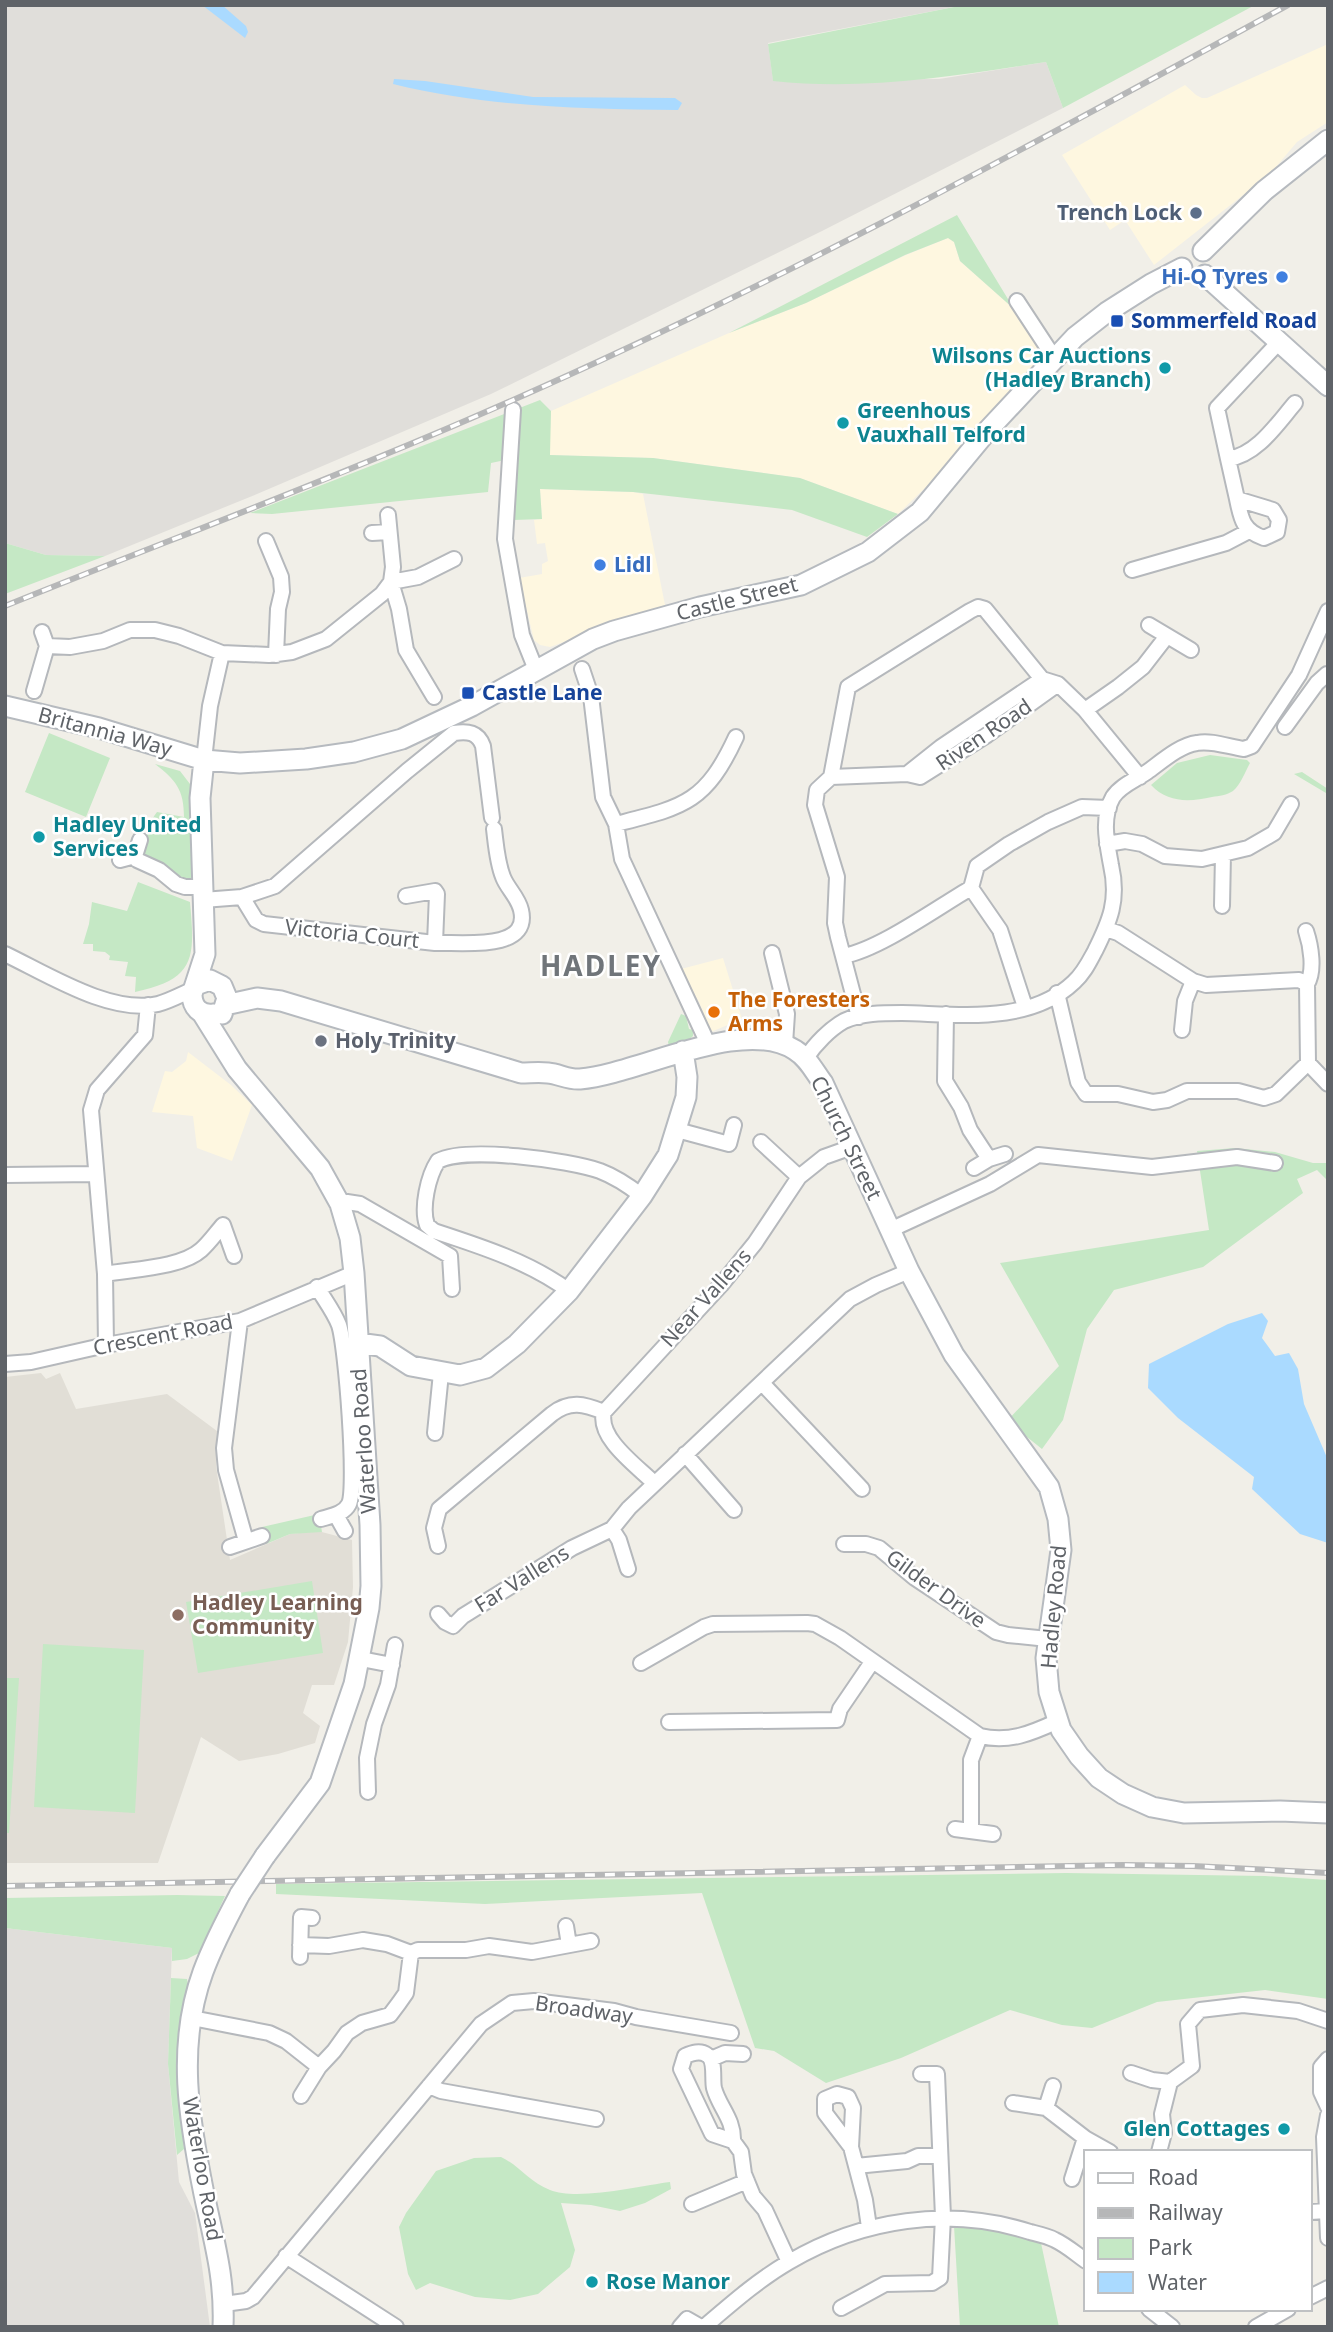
<svg xmlns="http://www.w3.org/2000/svg" width="1333" height="2332" viewBox="0 0 1333 2332" font-family="'Noto Sans',sans-serif">
	<style>
		.commercial { fill: #fef7e0 }
		.industrial { fill: #e0deda }
		.education { fill: #e1ded6 }
		.green { fill: #c5e8c5 }
		.water { fill: #aadaff }
		.lines { fill: none; stroke-linecap: round; stroke-linejoin: round }
		.street-casing { stroke: #b5b8bc; stroke-width: 18 }
		.secondary-casing { stroke: #b6babf; stroke-width: 23 }
		.street { stroke: #fff; stroke-width: 14 }
		.secondary { stroke: #fff; stroke-width: 19 }
		.rail-casing { stroke: #b6b7b8; stroke-width: 6 }
		.rail { stroke: #fff; stroke-width: 3.5; stroke-dasharray: 10; stroke-linecap: butt }
		.secondary-bridge-casing { stroke: #b6babf; stroke-width: 23; stroke-linecap: butt }
		.secondary-bridge { stroke: #fff; stroke-width: 19 }
		.service-dot { fill: #5c6f8a; stroke: #fff; stroke-width: 2.5 }
		.shop-dot { fill: #3f7fe0; stroke: #fff; stroke-width: 2.5 }
		.transit-dot { fill: #1a4fb4; stroke: #fff; stroke-width: 2.5 }
		.culture-dot { fill: #0f9aa8; stroke: #fff; stroke-width: 2.5 }
		.food-dot { fill: #e8710a; stroke: #fff; stroke-width: 2.5 }
		.worship-dot { fill: #6b7280; stroke: #fff; stroke-width: 2.5 }
		.education-dot { fill: #8d6e63; stroke: #fff; stroke-width: 2.5 }
		.labels { text-anchor: middle; stroke-width: 5; stroke-linejoin: round; paint-order: stroke }
		.service-label { font-size: 21px; font-weight: bold; fill: #4e5e75; stroke: #fff; text-anchor: end }
		.shop-label { font-size: 21px; font-weight: bold; fill: #366cbe; stroke: #fff; text-anchor: end }
		.transit-label { font-size: 21px; font-weight: bold; fill: #164399; stroke: #fff; text-anchor: start }
		.culture-label { font-size: 21px; font-weight: bold; fill: #0d838f; stroke: #fff; text-anchor: start }
		.street-label { font-size: 21px; fill: #5f6368; stroke: #fff }
		.food-label { font-size: 21px; font-weight: bold; fill: #c56008; stroke: #fff; text-anchor: start }
		.worship-label { font-size: 21px; font-weight: bold; fill: #5b616d; stroke: #fff; text-anchor: start }
		.education-label { font-size: 21px; font-weight: bold; fill: #785e54; stroke: #fff; text-anchor: start }
		.district-label { font-size: 28px; font-weight: bold; letter-spacing: 2px; fill: #70757a; stroke: #fff }
	</style>
	<rect width="100%" height="100%" fill="#f1efe8"/>
	<path class="commercial" d="M1328 44V122L1297 142 1270 174 1154 265 1125 220 1110 230 1062 155 1185 85 1196 95 1202 98H1207Z
		M948 238 954 242 960 261 1014 309 1044 356 981 424 961 453 898 514 800 478 653 458 549 455 551 411 729 333 806 303 906 255Z
		M540 489 633 492 643 494 665 605 550 647 540 645 534 640 519 578 542 574V564L548 561 545 543 537 544 534 520 542 519Z
		M723 958 742 1019 711 1032 699 1002 681 969Z
		M188 1052 231 1085 252 1105 232 1161 197 1148 193 1116 152 1112 165 1071 172 1072 186 1061Z"/>
	<path class="industrial" d="M5 5H964L768 43 773 80 939 79 1046 62 1063 108 822 231 491 394 257 494 105 556 46 555 5 543Z
		M5 1928 172 1948 168 2064 179 2182 195 2213 210 2327H5Z"/>
	<path class="education" d="M41 1373 46 1379 60 1373 76 1409 167 1394 217 1431 216 1466 230 1560 290 1534 318 1531 352 1540 353 1587 348 1642 334 1685H312L303 1713 320 1726 315 1743 278 1754 239 1761 201 1737 158 1863H5V1377Z"/>
	<path class="green" d="M964 5H1255L1063 108 1046 62C956 76 864 91 773 81L768 44Z
		M957 215 1014 309 960 261 954 242 948 238 905 255 806 303 729 333Z
		M540 400 551 411 550 455 653 458 800 478 898 514 867 537 792 510 633 492 540 489 542 519 514 520 515 458 491 463 488 492 272 514 250 513Z
		M5 543 46 555 105 556 5 594Z
		M49 733 110 758 86 817 25 792Z
		M1210 755 1247 760 1250 763C1245 772 1241 784 1233 791 1227 795 1219 796 1212 797 1189 802 1168 803 1151 785L1177 763Z
		M155 764 180 771 190 784 195 873 191 880 183 882 144 858C141 845 149 822 157 812L184 817C184 790 176 780 155 764Z
		M1302 772 1328 789V886L1326 884V793L1294 774Z
		M138 882 190 902C195 958 196 979 135 992L136 977 125 976 128 962 109 960 110 956 105 952 93 951V944H83L89 924 92 902 127 911Z
		M681 1014 686 1016 689 1029 693 1030V1036L685 1043 669 1047 668 1042Z
		M1235 1148 1275 1152 1313 1163H1328V1181L1317 1170 1297 1179 1303 1193 1203 1267 1114 1290 1087 1329 1063 1420 1042 1449 1007 1421 1059 1366 1000 1263 1209 1230 1197 1151Z
		M319 1514 322 1532 290 1534 266 1544 262 1527Z
		M312 1581 323 1653 198 1673 186 1602Z
		M43 1644 144 1650 135 1813 34 1807Z
		M5 1678H19L9 1833H5Z
		M1066 1873 1265 1876 1328 1880V1999L1265 1990 1157 2002 1092 2028 1062 2025 1010 2010 901 2058 826 2083 774 2051 755 2048 702 1893 485 1904 276 1894V1884Z
		M177 1895 225 1896 199 1953 187 1959 172 1961V1948L5 1928V1898Z
		M171 1978 187 1979 188 1984 179 2036 176 2069 184 2149 177 2155 168 2064Z
		M501 2157C520 2166 529 2182 550 2190 577 2201 640 2186 670 2182L671 2189 645 2203 620 2211 591 2205 561 2203 575 2250 570 2267 538 2294 510 2300 475 2297 430 2283 416 2290 408 2274 399 2227 406 2213 436 2171 474 2158Z
		M954 2226 990 2228 1041 2243 1059 2327H960Z"/>
	<path class="water" d="M202 5H222L246 26 248 32 245 38Z
		M394 79 425 81 533 97 675 98 682 103 678 110C582 109 487 107 393 84Z
		M1262 1313 1268 1321 1262 1338 1275 1356 1289 1353 1298 1369 1304 1404 1328 1460V1543L1300 1534 1252 1489 1254 1477 1178 1418 1148 1388 1149 1364 1228 1324Z"/>
	<g class="lines">
		<defs>
			<path id="street" d="M1017 301 1055 359
				M1279 342 1217 408 1228 459C1257 455 1277 424 1295 403
				M513 410 505 539 522 635 536 670
				M1228 459 1237 499 1273 510 1279 520 1277 532 1264 538C1243 531 1241 519 1237 499
				M372 533 389 532
				M266 541 281 577 282 592 278 609 276 655
				M1132 570 1226 543 1249 531
				M1149 625 1191 650
				M47 646 70 647 103 641 130 630H155L179 636 222 653 269 655 292 652 326 639 382 594 391 582 393 567 388 515
				M582 669 591 696 603 797 616 824 622 859 709 1046
				M34 691 47 646 42 632
				M434 697 406 650 399 609 391 582 418 577 454 559
				M1085 710 1118 687 1143 667 1167 636
				M1285 727 1317 683 1327 674
				M204 760 210 706 222 653
				M907 774 920 777 987 735 1058 684
				M831 777 907 774 941 747 1042 679
				M616 824C683 807 705 804 736 737
				M140 840 135 856 137 860 159 870 176 884 185 887H204
				M1107 844 1125 841 1142 844 1165 856 1202 859 1248 848 1274 833 1291 804
				M120 860 135 856
				M406 896 435 891 437 894 435 943C460 942 531 952 521 910 518 897 507 888 503 877 497 862 496 845 494 829
				M242 897 256 920 264 924 435 943
				M203 900 242 897 275 886 407 771 454 733C468 731 478 732 483 746L492 818
				M1222 906 1223 854
				M1106 929 1118 933 1193 981 1206 985 1299 980 1307 984 1308 1063 1328 1084
				M1306 931C1311 946 1315 971 1307 984
				M772 953 787 1014 785 1044
				M5 954C47 974 111 1015 158 1004 170 1001 182 994 194 989
				M843 956C879 950 938 907 971 888
				M1057 993 1078 1082 1086 1094H1118L1153 1102 1167 1100 1187 1091H1238L1264 1098 1276 1094 1308 1063
				M1025 1007 1000 930 971 888 977 866 1009 844 1048 822 1082 807 1109 808
				M946 1014 945 1081 961 1107 970 1130 989 1159 1005 1154
				M859 1017 838 937 835 923 837 877 815 805 817 790 831 777 848 687 970 611 978 607 985 609 1042 679 1058 684 1085 710 1140 777
				M1182 1030 1185 1001 1193 981
				M806 1058C815 1044 830 1029 844 1021 861 1013 883 1013 902 1013 958 1014 1029 1025 1074 982 1084 973 1089 962 1095 951 1110 921 1119 900 1111 865 1107 843 1101 818 1113 797 1121 785 1136 780 1147 772 1161 762 1180 745 1197 743 1212 740 1229 747 1244 749L1252 746 1299 675 1328 611
				M677 1130 729 1144 734 1125
				M761 1142 799 1177
				M974 1168 989 1159
				M5 1175 96 1174
				M340 1204 347 1202 360 1204 450 1256 452 1289
				M890 1230 990 1184 1038 1155 1152 1167 1237 1157 1275 1163
				M105 1274C132 1269 181 1268 201 1250 209 1243 216 1233 223 1225L234 1256
				M317 1287C324 1299 334 1312 339 1325 346 1345 357 1487 349 1504 344 1514 331 1516 321 1519
				M569 1291C530 1262 480 1246 434 1231L427 1225C421 1208 428 1176 438 1161 466 1146 568 1160 600 1171 616 1177 629 1186 642 1196
				M240 1321 224 1448 226 1470 246 1541
				M106 1345 105 1274 91 1110 97 1090 145 1035 148 1005
				M5 1364 31 1362 106 1345 240 1321 354 1273
				M762 1383 862 1489
				M435 1433 441 1373
				M685 1454 734 1510
				M654 1483C637 1466 597 1438 604 1412L721 1285 755 1243 799 1177 824 1157 852 1147
				M336 1515 345 1531
				M612 1529 619 1540 628 1569
				M844 1544H866L879 1548 915 1578 996 1632 1008 1635 1048 1639
				M438 1546 434 1528 439 1509 552 1414C570 1400 584 1404 604 1412
				M230 1547 262 1536
				M438 1614 445 1622 453 1626 463 1616 572 1548 612 1529 629 1508 850 1299 876 1285 909 1271
				M361 1659 392 1665
				M641 1663 704 1627 713 1624 807 1623 815 1624 840 1638 980 1736C1009 1743 1032 1733 1058 1721
				M669 1722 837 1720 840 1709 872 1662
				M368 1792 367 1758 374 1724 388 1685 395 1645
				M955 1829 993 1834
				M971 1830V1760L980 1736
				M566 1926 569 1945
				M300 1945 329 1946 363 1940 387 1944 411 1953
				M300 1957 301 1917 312 1918
				M192 2018 269 2033 286 2041 319 2067 334 2051 347 2033 362 2023 390 2015 399 2003 406 1993 411 1953 418 1950H466L489 1946 532 1952 591 1941
				M711 2059 725 2053 743 2054
				M1328 2059 1321 2067V2092L1328 2107
				M1131 2073 1152 2080 1170 2082
				M429 2086 441 2091 596 2119
				M301 2096 319 2067
				M1013 2103 1046 2108 1085 2138 1110 2152
				M1046 2108 1053 2086
				M1328 2115 1324 2137 1328 2238
				M733 2141C734 2119 719 2107 714 2088 712 2079 716 2060 707 2055 700 2050 692 2053 685 2056L681 2069 712 2134 733 2141 741 2152 744 2174 753 2196 765 2210 789 2262
				M851 2147 825 2113V2099L837 2094 848 2097 853 2108 851 2147 865 2200 869 2227
				M1159 2152 1164 2133 1162 2114 1170 2082 1192 2066 1188 2024 1200 2010 1243 2005 1298 2011 1328 2021
				M856 2166 907 2161 918 2156H940
				M1072 2179 1085 2138
				M692 2204 747 2181
				M1310 2212 1327 2211
				M286 2256 396 2327
				M1310 2297 1328 2288
				M224 2304 246 2301 253 2297 481 2024 512 2003 534 2001 614 2011 636 2017 731 2033
				M841 2308 885 2284 932 2283 940 2278 943 2217 937 2074H921
				M1149 2309 1172 2327
				M680 2327 687 2319 701 2327
				M704 2327C731 2304 758 2280 789 2262 862 2219 949 2206 1030 2232 1038 2234 1048 2236 1055 2240 1066 2245 1076 2254 1086 2261
				M1256 2327 1288 2309"/>
			<path id="secondary" d="M1203 251 1264 191 1328 140
				M1205 275 1328 386
				M5 706 99 728 204 760 240 763 306 759 354 752 402 739 472 706 593 639 614 631 700 607 801 585 868 552 920 512 988 430 1075 337 1107 312 1151 284 1182 268
				M204 760 200 798 205 954 192 994C192 1007 200 1016 214 1014
				M196 985 210 980 222 986 227 998 222 1014
				M225 1005 257 998 281 1001 521 1073C530 1073 539 1072 548 1073 559 1074 569 1080 580 1079 639 1074 742 1016 795 1050 808 1058 814 1071 823 1083L909 1271 954 1355 1049 1487 1058 1519 1061 1550 1046 1658 1049 1692 1061 1730 1079 1756 1099 1778 1123 1794 1152 1807 1184 1813 1280 1811 1328 1813
				M202 1013 237 1069 320 1168 340 1204 350 1238 354 1273 370 1525 371 1586 369 1608 354 1684 320 1783 265 1856
				M358 1343 380 1346 411 1366 460 1375 486 1368 517 1344 569 1291 642 1196 668 1155 686 1097 687 1077 683 1051
				M223 2327C225 2277 214 2242 204 2194 189 2120 176 2046 203 1972 213 1945 226 1920 240 1894"/>
		</defs>
		<use href="#street" class="street-casing"/>
		<use href="#secondary" class="secondary-casing"/>
		<use href="#street" class="street"/>
		<use href="#secondary" class="secondary"/>
		<defs>
			<path id="rail" d="M5 606C161 543 320 484 474 417 753 297 1021 151 1288 5
				M5 1886 1123 1865 1193 1866 1328 1873"/>
		</defs>
		<use href="#rail" class="rail-casing"/>
		<use href="#rail" class="rail"/>
		<defs>
			<path id="secondary-bridge" d="M240 1894 265 1856"/>
		</defs>
		<use href="#secondary-bridge" class="secondary-bridge-casing"/>
		<use href="#secondary-bridge" class="secondary-bridge"/>
	</g>
	<circle class="service-dot" cx="1196" cy="213" r="7"/>
	<g class="shop-dot">
		<circle cx="1282" cy="277" r="7"/>
		<circle cx="600" cy="565" r="7"/>
	</g>
	<g class="transit-dot">
		<rect x="1110" y="314" width="14" height="14" rx="3.5"/>
		<rect x="461" y="686" width="14" height="14" rx="3.5"/>
	</g>
	<g class="culture-dot">
		<circle cx="1165" cy="368" r="7"/>
		<circle cx="843" cy="423" r="7"/>
		<circle cx="39" cy="837" r="7"/>
		<circle cx="1284" cy="2129" r="7"/>
		<circle cx="592" cy="2282" r="7"/>
	</g>
	<circle class="food-dot" cx="714" cy="1012" r="7"/>
	<circle class="worship-dot" cx="321" cy="1041" r="7"/>
	<circle class="education-dot" cx="178" cy="1615" r="7"/>
	<g class="labels">
		<g class="service-label">
			<text x="1182" y="220">Trench Lock</text>
		</g>
		<g class="shop-label">
			<text x="1268" y="284">Hi-Q Tyres</text>
			<text x="614" y="572" text-anchor="start">Lidl</text>
		</g>
		<g class="transit-label">
			<text x="1131" y="328">Sommerfeld Road</text>
			<text x="482" y="700">Castle Lane</text>
		</g>
		<g class="culture-label">
			<text x="1151" y="363" text-anchor="end">Wilsons Car Auctions<tspan x="1151" dy="24">(Hadley Branch)</tspan></text>
			<text x="857" y="418">Greenhous<tspan x="857" dy="24">Vauxhall Telford</tspan></text>
			<text x="53" y="832">Hadley United<tspan x="53" dy="24">Services</tspan></text>
			<text x="1270" y="2136" text-anchor="end">Glen Cottages</text>
			<text x="606" y="2289">Rose Manor</text>
		</g>
		<g class="street-label">
			<text transform="translate(737 599) rotate(-14)" y="7">Castle Street</text>
			<text transform="translate(105 732) rotate(15)" y="7">Britannia Way</text>
			<text transform="translate(984 735) rotate(-34)" y="7">Riven Road</text>
			<text transform="translate(352 934) rotate(6)" y="7">Victoria Court</text>
			<text transform="translate(846 1138) rotate(64)" y="7">Church Street</text>
			<text transform="translate(706 1298) rotate(-48)" y="7">Near Vallens</text>
			<text transform="translate(163 1335) rotate(-11)" y="7">Crescent Road</text>
			<text transform="translate(364 1441) rotate(-94)" y="7">Waterloo Road</text>
			<text transform="translate(522 1579) rotate(-32)" y="7">Far Vallens</text>
			<text transform="translate(936 1589) rotate(36)" y="7">Gilder Drive</text>
			<text transform="translate(1054 1607) rotate(-85)" y="7">Hadley Road</text>
			<text transform="translate(584 2010) rotate(8)" y="7">Broadway</text>
			<text transform="translate(202 2169) rotate(80)" y="7">Waterloo Road</text>
		</g>
		<g class="food-label">
			<text x="728" y="1007">The Foresters<tspan x="728" dy="24">Arms</tspan></text>
		</g>
		<g class="worship-label">
			<text x="335" y="1048">Holy Trinity</text>
		</g>
		<g class="education-label">
			<text x="192" y="1610">Hadley Learning<tspan x="192" dy="24">Community</tspan></text>
		</g>
		<g class="district-label">
			<text x="601" y="976">HADLEY</text>
		</g>
	</g>
	<rect width="1333" height="2332" fill="none" stroke="#5f6368" stroke-width="14"/>
	<rect x="1084" y="2150" width="228" height="161" fill="#ffffff" stroke="#bfc1c3" stroke-width="2"/>
	<rect x="1098" y="2173" width="35" height="10" fill="#ffffff" stroke="#bfc1c3" stroke-width="2"/>
	<text x="1148" y="2185" font-size="21" fill="#5f6368">Road</text>
	<rect x="1098" y="2208" width="35" height="10" fill="#b6b7b8" stroke="#bfc1c3" stroke-width="2"/>
	<text x="1148" y="2220" font-size="21" fill="#5f6368">Railway</text>
	<rect x="1098" y="2238" width="35" height="21" fill="#c5e8c5" stroke="#bfc1c3" stroke-width="2"/>
	<text x="1148" y="2255" font-size="21" fill="#5f6368">Park</text>
	<rect x="1098" y="2272" width="35" height="21" fill="#aadaff" stroke="#bfc1c3" stroke-width="2"/>
	<text x="1148" y="2290" font-size="21" fill="#5f6368">Water</text>
</svg>
